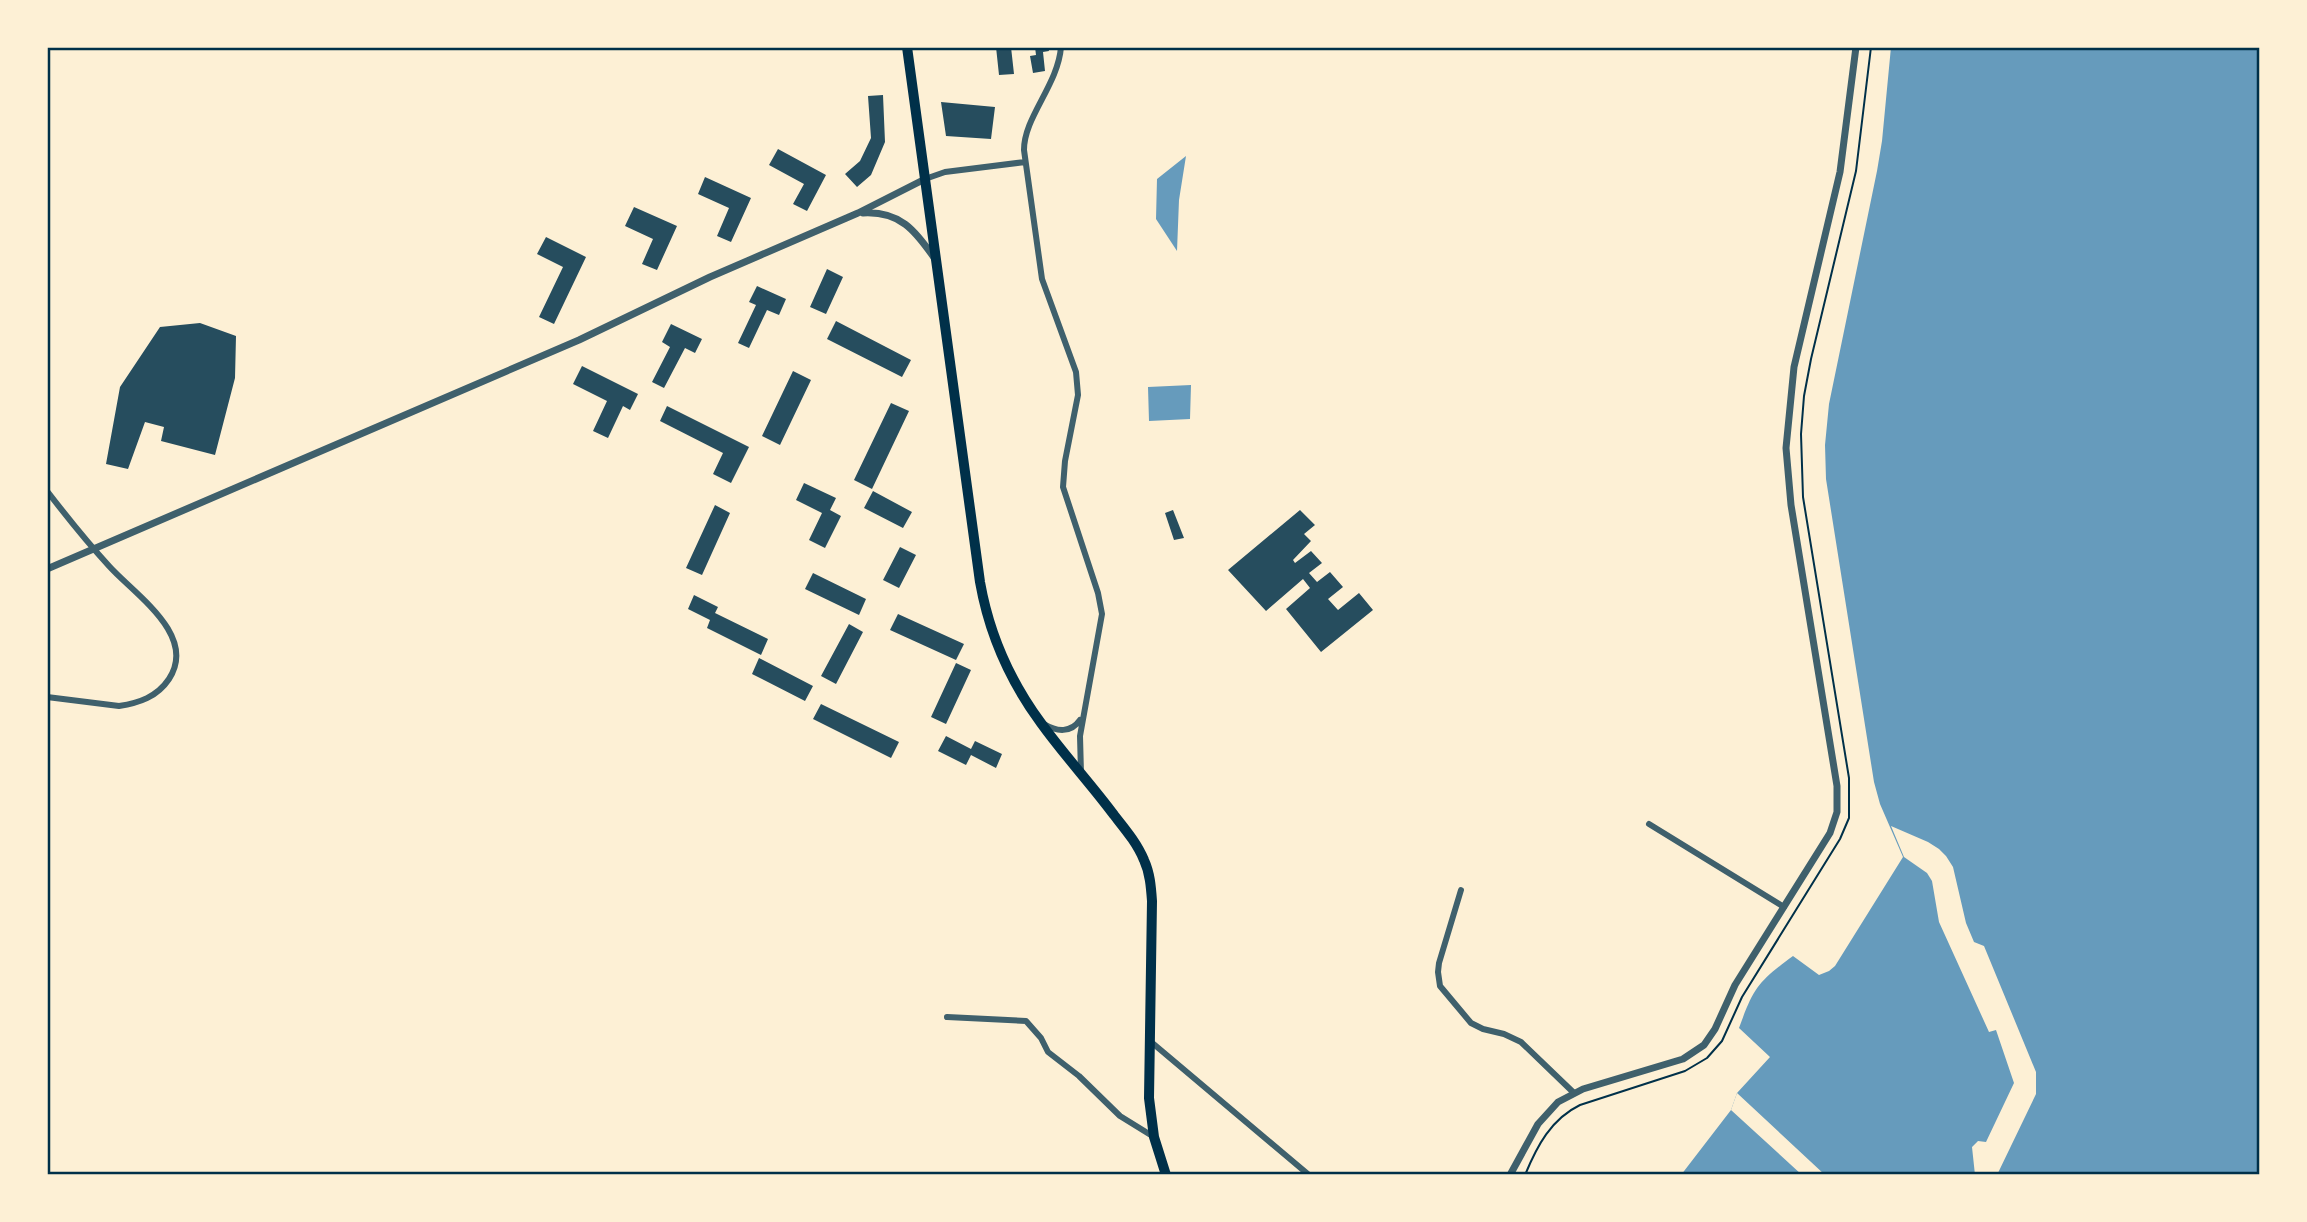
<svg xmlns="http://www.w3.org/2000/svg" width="2307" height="1222" viewBox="0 0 2307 1222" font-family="'Fira Sans',sans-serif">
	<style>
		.water { fill: #669bbc }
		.pier { fill: #fdf0d5 }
		.building { fill: #264d5e }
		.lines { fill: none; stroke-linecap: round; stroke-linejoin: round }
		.path { stroke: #003049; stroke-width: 2 }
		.minor { stroke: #3f606c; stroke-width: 6 }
		.tertiary { stroke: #3f606c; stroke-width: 7 }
		.primary { stroke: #003049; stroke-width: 10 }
		.neatline { fill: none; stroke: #003049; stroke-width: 2.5 }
	</style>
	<rect width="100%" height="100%" fill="#fdf0d5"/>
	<path class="water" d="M1891 47H2260V1175H1681L1731 1110 1737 1093 1770 1057 1739 1028C1754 987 1758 982 1793 956L1819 975 1829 971 1835 966 1903 857 1880 804 1874 782 1826 479 1825 445 1829 404 1877 171 1882 141Z
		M1186 156 1179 200 1177 251 1156 219 1157 179Z
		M1191 385 1190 419 1149 421 1148 387Z"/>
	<path class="pier" d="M1891 826 1928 842 1939 849 1946 856 1953 867 1966 923 1974 942 1984 946 2036 1072V1094L1997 1175H1975L1972 1147 1978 1141 1986 1142 2014 1083 1996 1030 1989 1032 1939 922 1932 881 1927 873 1904 857Z
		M1737 1093 1825 1175H1802L1731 1110Z"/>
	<path class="building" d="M996 47H1011L1014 74 999 75Z
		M1035 47H1048L1049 51 1043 52 1045 71 1033 73 1030 56 1036 55Z
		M883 95 885 142 871 175 857 187 845 174 860 161 871 138 868 96Z
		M941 102 995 107 991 139 946 136Z
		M778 149 826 175 807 211 793 204 804 184 769 165Z
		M705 177 751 198 731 242 717 236 729 208 698 194Z
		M634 207 677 226 657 270 642 264 653 239 625 226Z
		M546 237 586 257 554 324 539 317 563 267 537 254Z
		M827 269 843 277 826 314 810 307Z
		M757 286 786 299 779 315 767 310 749 348 738 343 756 305 749 302Z
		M836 321 911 360 902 377 827 339Z
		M200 323 236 336 235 378 215 455 161 441 164 427 145 422 128 469 106 464 120 387 160 327Z
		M671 324 702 339 695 353 685 348 664 388 652 382 670 347 662 342Z
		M582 366 638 394 630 410 623 406 608 438 593 431 607 401 573 384Z
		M793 371 811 380 780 445 762 436Z
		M891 403 909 411 872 489 854 480Z
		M667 406 749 447 731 483 713 474 723 453 660 421Z
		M804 483 836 498 830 510 841 516 825 548 809 540 822 513 796 500Z
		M873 491 912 512 903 528 864 508Z
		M715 505 730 513 702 575 686 568Z
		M1173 510 1184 538 1174 540 1165 513Z
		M1300 510 1315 525 1304 534 1311 541 1293 560 1295 563 1311 551 1322 563 1309 573 1317 582 1330 572 1343 587 1328 599 1338 610 1359 593 1373 610 1321 652 1286 609 1310 588 1303 579 1266 611 1228 570Z
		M900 547 916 555 899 588 883 580Z
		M813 573 866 599 859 615 805 589Z
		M694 595 718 607 715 613 768 639 761 655 707 628 710 620 688 609Z
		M898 614 964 644 956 660 890 630Z
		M849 624 863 632 836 684 821 676Z
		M759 658 813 686 805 701 752 674Z
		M956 663 971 670 946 724 931 717Z
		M821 704 899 742 891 758 813 719Z
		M946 736 971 749 975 741 1002 754 996 768 971 755 966 765 938 751Z"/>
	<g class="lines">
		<path class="path" d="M1525 1175C1537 1146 1551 1119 1580 1105L1685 1071 1707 1058 1722 1041 1742 997 1840 839 1849 818V778L1803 497 1801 434 1804 396 1811 359 1856 171 1871 47"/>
		<path class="minor" d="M1061 47C1058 85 1024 117 1024 150L1042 279 1076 372 1078 395 1065 461 1063 487 1098 593 1102 614 1080 736 1081 773
			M925 179 945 172 1025 162
			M47 491C67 517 87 542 109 566 134 594 198 635 169 679 157 697 139 703 119 706L47 697
			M1044 724C1057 732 1071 733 1080 720
			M1649 824 1784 907
			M1461 890 1439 963 1438 972 1440 986 1471 1023 1483 1029 1504 1034 1521 1042 1574 1093
			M947 1017 1026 1021 1041 1038 1048 1052 1079 1076 1120 1116 1154 1137
			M1150 1041 1309 1175"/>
		<path class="tertiary" d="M863 213C900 211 915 230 935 259
			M47 569 579 340 710 277 858 213 925 179
			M1510 1175 1538 1124 1558 1102 1583 1089 1683 1059 1704 1045 1715 1029 1735 985 1830 833 1837 812V786L1791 505 1786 448 1794 367 1840 172 1856 47"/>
		<path class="primary" d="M907 47 980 582C989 633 1010 681 1041 723 1064 755 1091 784 1114 815 1125 829 1137 843 1144 860 1150 873 1151 887 1152 901L1149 1098 1154 1137 1166 1175"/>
	</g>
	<rect width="2307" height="1222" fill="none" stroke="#fdf0d5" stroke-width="98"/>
	<rect x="49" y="49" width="2209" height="1124" class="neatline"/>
</svg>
